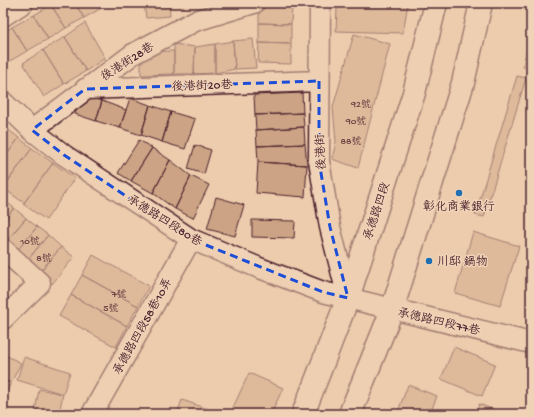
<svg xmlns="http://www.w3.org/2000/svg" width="534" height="417" viewBox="0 0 534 417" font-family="'Gochi Hand','LXGW WenKai TC',sans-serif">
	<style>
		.building { fill: #cca485; stroke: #4a1f2b }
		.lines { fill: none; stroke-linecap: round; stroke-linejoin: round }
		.street-casing { stroke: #4a1f2b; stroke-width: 23 }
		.secondary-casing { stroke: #4a1f2b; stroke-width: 25 }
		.street { stroke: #f0d3b7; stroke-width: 20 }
		.secondary { stroke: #f0d3b7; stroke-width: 22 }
		.marked { fill: none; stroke: #1d4ed8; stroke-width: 3; stroke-dasharray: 8 5; stroke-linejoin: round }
		.poi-dot { fill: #1f6fb2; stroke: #f0d3b7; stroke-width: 1.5 }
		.labels { text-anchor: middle; stroke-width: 3; stroke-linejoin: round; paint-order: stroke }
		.number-label { font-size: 10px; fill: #6a4042 }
		.street-label { font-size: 12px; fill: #4a1f2b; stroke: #f0d3b7 }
		.poi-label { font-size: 12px; fill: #4a1f2b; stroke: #f0d3b7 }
	</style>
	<rect width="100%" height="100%" fill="#edccad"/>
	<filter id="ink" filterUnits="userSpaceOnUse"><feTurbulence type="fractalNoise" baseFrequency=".025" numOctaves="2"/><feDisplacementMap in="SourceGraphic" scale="8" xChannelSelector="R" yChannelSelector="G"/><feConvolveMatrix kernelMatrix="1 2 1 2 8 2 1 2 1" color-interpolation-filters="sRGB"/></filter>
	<g filter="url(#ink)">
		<path class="building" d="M54 3H75L84 18 66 28 51 5Z
			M75 3H103L105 6 84 18Z
			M144 3H169L170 16 146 18Z
			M339 3H408L403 33 336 31 337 7Z
			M51 5 66 28 48 39 34 15Z
			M259 6 292 7 291 24 259 23Z
			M34 15 48 39 27 51 12 27Z
			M85 23 105 58 86 71 65 37Z
			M259 23 291 24V44L259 43Z
			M12 27 27 51 3 65V33Z
			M531 27V68L523 67Z
			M354 34 390 44 358 168 332 159 336 142 333 107Z
			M65 37 86 71 64 84 43 50Z
			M253 39 256 68 235 69 233 41Z
			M233 41 235 69 215 73V44Z
			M259 43 291 44V64L258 63Z
			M174 44 195 47 194 74H174Z
			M215 44V73L194 74 195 47Z
			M43 50 64 84 44 97 23 63Z
			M174 51V74L141 75V52Z
			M517 76 526 78 484 217 475 215Z
			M302 93 303 113 255 115 254 95Z
			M81 95 102 101 96 121 75 114Z
			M130 98 150 105 141 135 120 128Z
			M102 101 126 110 120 128 96 121Z
			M150 105 171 112 162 142 141 135Z
			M171 112 195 119 185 149 162 142Z
			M303 113 304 127 256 130 255 115Z
			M5 127 19 138 3 160V129Z
			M304 127 305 144 257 146 256 130Z
			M19 138 32 148 4 187 3 160Z
			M139 140 152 148 131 181 118 173Z
			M305 144 307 165 258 162 257 146Z
			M195 145 211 150 204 174 188 169Z
			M32 148 53 163 24 203 3 188Z
			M152 148 170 160 153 193 131 181Z
			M170 160 191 176 175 209 153 193Z
			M258 162 307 165 305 197 256 193Z
			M53 163 75 178 46 220 23 204Z
			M191 176 209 185 193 218 175 209Z
			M216 197 244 205 235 236 207 229Z
			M3 199 14 208 3 222Z
			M14 208 26 218 4 244 3 243V222Z
			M26 218 37 227 15 253 4 244Z
			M252 220 295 221 294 238 252 237Z
			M37 227 48 235 26 262 15 253Z
			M473 232 519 246 500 306 455 293Z
			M48 235 61 247 39 273 26 262Z
			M61 247 74 257 52 284 39 273Z
			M93 255 149 286 138 306 82 275Z
			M82 275 138 306 127 326 71 295Z
			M71 295 127 326 116 347 59 316Z
			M454 347 495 364 482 396 441 379Z
			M3 354 21 363 11 383 3 380Z
			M24 357 70 372 63 394 17 380Z
			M249 373 283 388 271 414H230Z
			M3 380 11 383 3 399Z
			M408 385 437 396 430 414H397Z
			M39 389 63 394 59 414H49L35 411Z
			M182 400 214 411 213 414H177Z
			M479 404 505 414H476Z"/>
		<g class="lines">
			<defs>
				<path id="street" d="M320 3 319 161 330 227 348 298
					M3 16 23 3
					M85 89 319 81
					M3 102 32 130 64 155 191 239 257 267 323 292 531 343
					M32 130 133 54 195 21 254 3
					M3 249 40 283 3 319
					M92 414 191 239"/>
				<path id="secondary" d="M303 414 348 298 366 242 414 93 436 3
					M350 414 392 310 463 83 481 3"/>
			</defs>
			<use href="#street" class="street-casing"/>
			<use href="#secondary" class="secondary-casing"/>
			<use href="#street" class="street"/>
			<use href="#secondary" class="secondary"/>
		</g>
	</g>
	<path d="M0 0H534V417H0ZM319 81V161L330 227 348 298 323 292 191 239 64 155 32 130 85 89Z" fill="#edccad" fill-opacity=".55" fill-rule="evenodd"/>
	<path class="marked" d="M319 81V161L330 227 348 298 323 292 191 239 64 155 32 130 85 89Z"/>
	<g class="poi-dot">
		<circle cx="459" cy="193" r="4"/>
		<circle cx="429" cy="261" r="4"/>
	</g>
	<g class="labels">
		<g class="number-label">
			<text x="361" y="107">92號</text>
			<text x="356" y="124">90號</text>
			<text x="351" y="144">88號</text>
			<text x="30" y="244">10號</text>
			<text x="44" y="261">8號</text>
			<text x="119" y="297">7號</text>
			<text x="111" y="311">5號</text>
		</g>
		<g class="street-label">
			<text transform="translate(127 61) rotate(-33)" y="4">後港街28巷</text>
			<text transform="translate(202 85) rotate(-2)" y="4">後港街20巷</text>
			<text transform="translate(320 152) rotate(-93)" y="4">後港街</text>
			<text transform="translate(376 211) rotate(-72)" y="4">承德路四段</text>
			<text transform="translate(165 220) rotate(32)" y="4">承德路四段80巷</text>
			<text transform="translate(439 321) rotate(13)" y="4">承德路四段77巷</text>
			<text transform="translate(142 326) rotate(-61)" y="4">承德路四段58巷10弄</text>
		</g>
		<g class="poi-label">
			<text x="459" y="210">彰化商業銀行</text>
			<text x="437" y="265" text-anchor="start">川邸 鍋物</text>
		</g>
	</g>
	<rect width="534" height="417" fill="none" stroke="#f0d3b7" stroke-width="16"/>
	<rect x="8" y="8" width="518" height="401" fill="none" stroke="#4a1f2b" stroke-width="1.5" filter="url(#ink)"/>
</svg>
